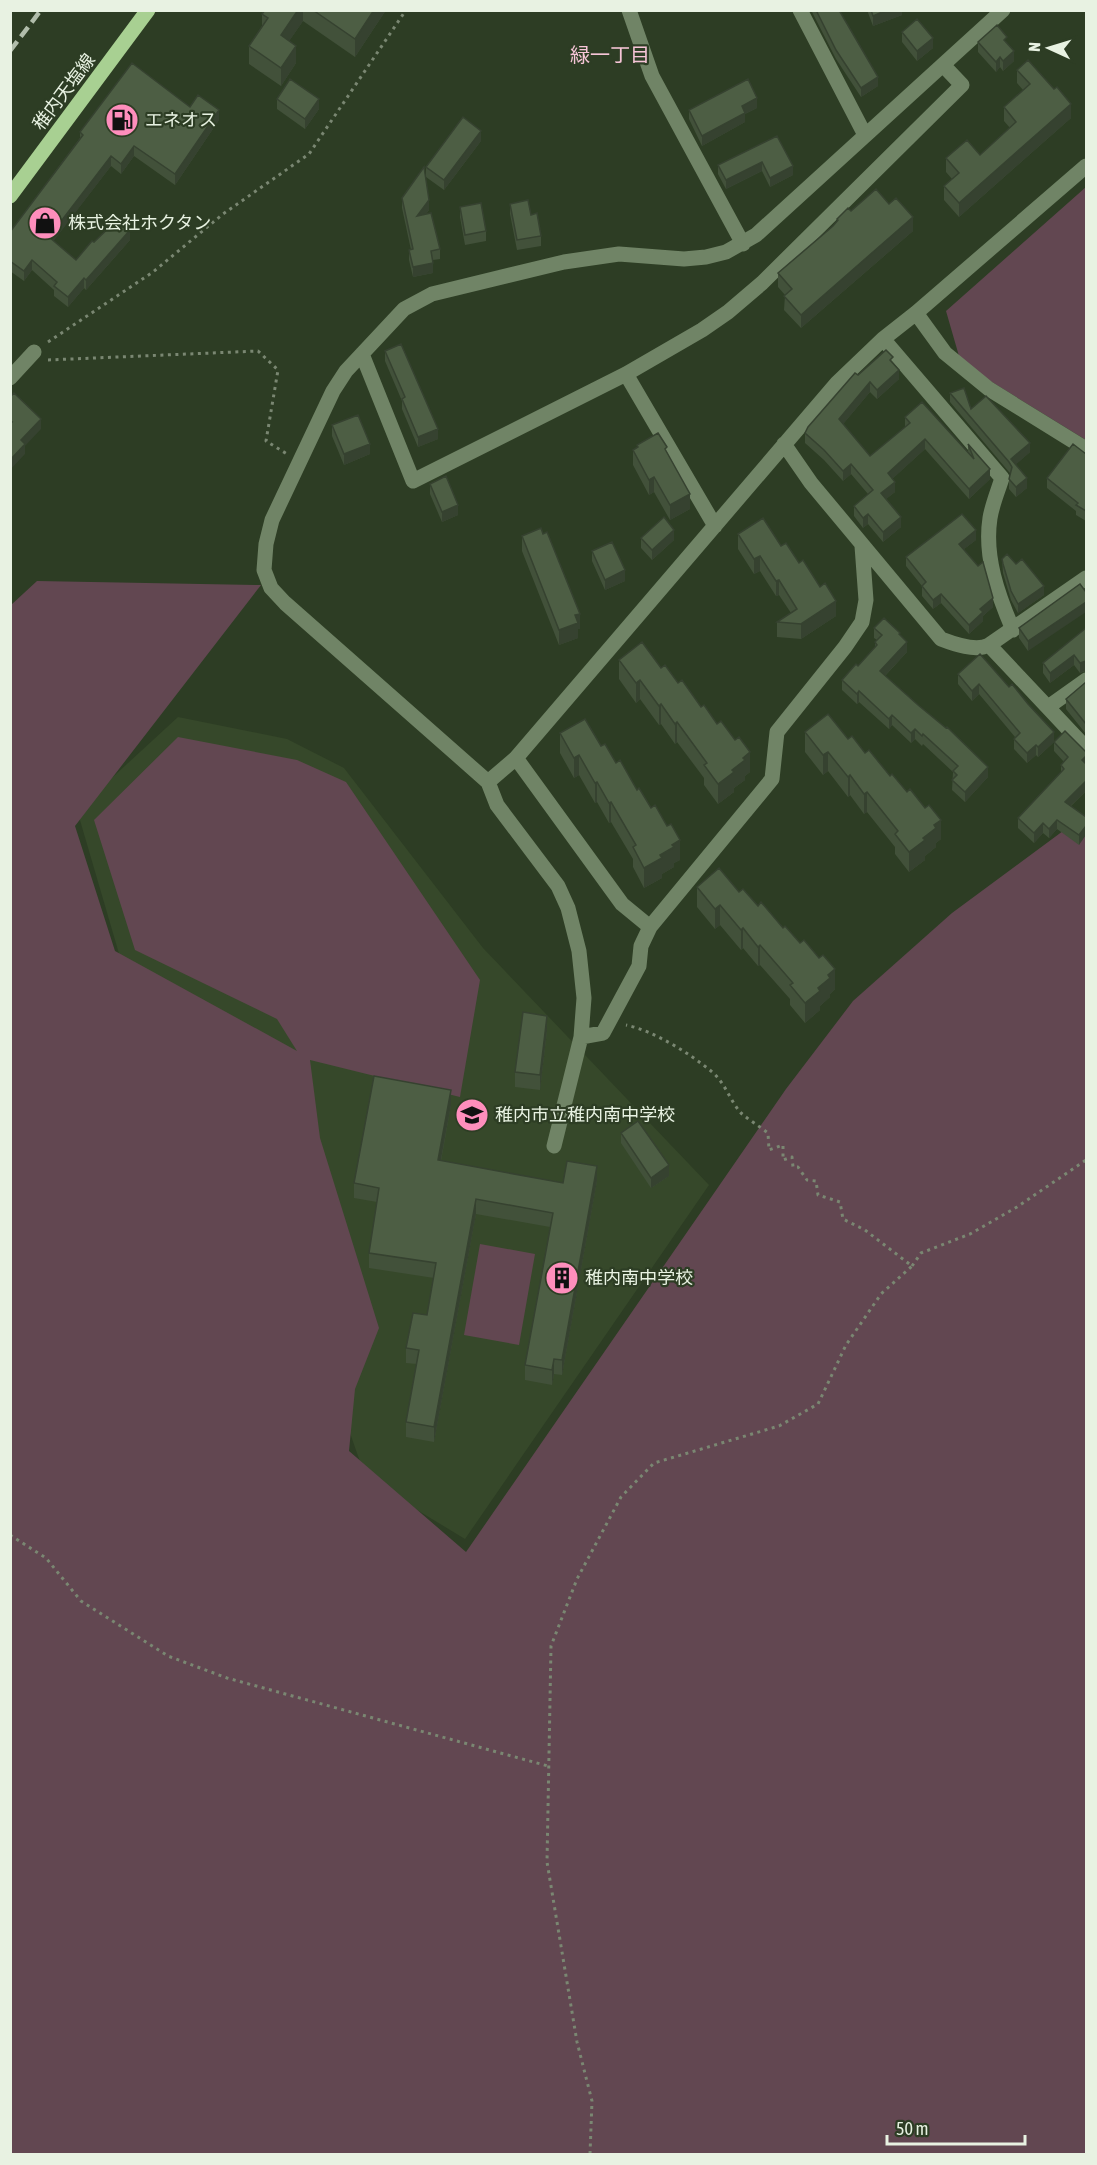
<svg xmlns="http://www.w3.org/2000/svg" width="1097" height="2165" viewBox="0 0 1097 2165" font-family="'Asap Condensed','Noto Sans JP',sans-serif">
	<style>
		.built { fill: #36482a }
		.green { fill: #624751 }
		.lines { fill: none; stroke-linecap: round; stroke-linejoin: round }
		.path { stroke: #7a8772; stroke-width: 3; stroke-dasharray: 3 4.5; stroke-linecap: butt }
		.minor { stroke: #708466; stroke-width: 15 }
		.major { stroke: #a8d092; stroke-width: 15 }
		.rail { stroke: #b1bdab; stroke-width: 4.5; stroke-dasharray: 12 6; stroke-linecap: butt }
		.wall { fill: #42513a }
		.shaded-wall { fill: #364230 }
		.building { fill: #4d5e44; stroke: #364230; stroke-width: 1.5 }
		.labels { text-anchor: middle; stroke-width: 4.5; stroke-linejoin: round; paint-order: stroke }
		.street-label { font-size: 18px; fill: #e8f2e2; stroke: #2d3d24 }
		.poi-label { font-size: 18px; fill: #e8f2e2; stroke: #2d3d24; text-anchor: start }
		.neighbourhood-label { font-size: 20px; fill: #f6c5d7; stroke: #2d3d24 }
	</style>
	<rect width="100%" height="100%" fill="#2d3d24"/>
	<path class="built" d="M178 717 287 739 344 768 483 948 709 1185 465 1539 366 1479 334 1387 120 957 77 810Z"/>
	<path class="green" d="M1086 187V440L961 363 946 311Z
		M37 581 261 585 75 826 115 951 297 1051 277 1019 135 950 94 820 178 737 297 760 346 782 480 980 460 1097 310 1060 320 1138 379 1328 355 1389 349 1451 466 1552 786 1089 853 1001 952 913 1086 814V2154H11V605Z
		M480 1244 535 1254 519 1345 464 1335Z"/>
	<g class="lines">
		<path class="path" d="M48 342 153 272 223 214 309 154 406 10
			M48 360 258 351 278 370 266 441 287 454
			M912 1266 921 1253 970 1234 1017 1207 1086 1160
			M10 1535 46 1558 81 1601 168 1656 227 1678 548 1766
			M590 2154 592 2101 577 2042 547 1862 551 1646 577 1579 621 1497 654 1463 779 1426 818 1404 846 1345 881 1294 912 1266 865 1230 843 1219 840 1202 818 1195 816 1181 807 1180 798 1167H793L792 1157 783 1160V1145L769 1150 768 1133C759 1126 749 1120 741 1113 730 1101 725 1082 711 1071 689 1053 654 1031 626 1025"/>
		<path class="minor" d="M629 10 652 76 743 244
			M800 10 865 135
			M916 313 945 353 989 389 1086 449
			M883 339 1002 478C998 491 992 505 990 518 984 557 998 595 1013 630
			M362 354 413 481 626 374 702 330 728 312 762 283 962 85 943 65
			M626 374 715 526
			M10 378 34 352
			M784 444 811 483 941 639C954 644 976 652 989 645L1086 748
			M989 645 1086 578
			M1048 707 1086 680
			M516 758 622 904 650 927 772 779 777 732 845 647 862 622 866 600 862 546
			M488 782 516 758 837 383 883 339 916 313 1086 166
			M581 1037 603 1033 639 966 641 946 650 927
			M554 1146 581 1037 584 998 579 951 568 908 558 886 497 805 488 782 285 603 271 588 264 570 266 544 272 520 333 391 346 371 404 309 432 294 564 262 619 254 684 259 706 257 726 252 756 235 1003 10"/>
		<path class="major" d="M10 196 148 10"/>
		<path class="rail" d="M10 51 41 10"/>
	</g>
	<path class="wall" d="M265 10H386L355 57 303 21 289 41 296 63 281 86 249 64V46L262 26V14Z
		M811 10H839L878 86 861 97 836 59Z
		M867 10H902V15L873 26Z
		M902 32 933 48 917 61 902 42Z
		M978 42 1007 43 1014 61 1003 71 1000 67 996 72 978 52Z
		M1017 70 1071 118 959 217 944 200V186L952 179 946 172V158L980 155 1010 128 1004 121V107L1023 90 1017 83Z
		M277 99 319 109 305 129 277 109Z
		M190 107 219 120 175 185 134 156 121 174 111 166 53 241 76 260 94 242 130 240 86 290 84 288 68 307 54 296V290L32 270 24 281 10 271V232L80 138V132Z
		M757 108 745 114V122L702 146 689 119V110Z
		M777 136 793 175 770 187 762 171 726 189 718 174V165Z
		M481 141 444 190 426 177V167Z
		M402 198 429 210 426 214 440 249V259L433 260V273L413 277 409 260V250H411L402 208Z
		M510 204 531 215 541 236V246L517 250 510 214Z
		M460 207 486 231V241L465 245 460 217Z
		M851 211 913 231 801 328 784 310 785 295 778 287V273L833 226 837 222V219Z
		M385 351 438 439 418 447 402 409V401L385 361Z
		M893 363 899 379 877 399 870 392 843 424 870 456 905 427V417L968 452V444L990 479 969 499 925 449 892 479 895 492 886 499 901 527 883 542 868 524 863 528 854 516V506L868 494 851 474 843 481 824 460 805 443V433L858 375Z
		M950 393 1030 452 1016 464 1027 488 1016 497 1009 489V479L1010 473 1009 472 950 402Z
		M332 425 370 454 344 465 332 436Z
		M637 445 667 452 690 509 670 520 654 492 649 495 633 465V450L637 448Z
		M1086 454V521L1076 515V511L1047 488V478Z
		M430 484 458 515 442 522 430 494Z
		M738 534 781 546 799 563 836 616 801 639 777 637V622L791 613 779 595 776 596 760 571 754 574 738 549Z
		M522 536 580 629H578V638L559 645 522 551Z
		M641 538 674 540 652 560 641 548Z
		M976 540 964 549 993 607 983 616V621L969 634 941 603 933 609 922 596V586L906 566V557Z
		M592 551 625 581 605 590 592 561Z
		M1002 559 1044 595 1018 613 1011 600 1003 573Z
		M1080 584 1028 651 1019 638V628Z
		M874 628 900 636 907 652 885 676 988 777 965 802 952 790 953 772 923 744 922 746 915 739 911 743 892 725 889 729 859 702 857 704 842 690V680L858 666 875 647V642L877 640 874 638Z
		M1086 628V671L1080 673 1074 665 1050 683 1043 673V663Z
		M980 654 1054 742 1065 731 1086 791 1071 806 1086 817 1079 845 1057 829 1049 838 1043 833 1034 843 1018 828V818L1061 773V765L1064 762 1054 751V742L1038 757 1036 755 1027 763 1014 749V739L1015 737 979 694 972 701 958 684V674Z
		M619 660 661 668 678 683 750 772 745 776V780L734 788V792L718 804 704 785V778L677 742 675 744 661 724 659 725 640 699 636 703 619 679Z
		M1086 682V734L1066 709V699Z
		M805 732 848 739 865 753 941 839 936 843V847L925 856V860L909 872 895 854V847L867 812 864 814 850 795 848 797 828 771 823 775 805 752Z
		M560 733 601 746 616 763 637 790 680 860 674 863V867L662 874V878L644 888 633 867V859L611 822 609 823 597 802 595 803 579 775 574 778 560 753Z
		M697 887 739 892 758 906 835 989 830 994V997L820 1006V1010L805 1023 790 1005V999L760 965 758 966 743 948 741 950 720 925 715 929 697 907Z
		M547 1031 540 1090 515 1087V1072Z
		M451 1105 441 1161 563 1183 597 1181 562 1375 554 1374 552 1385 525 1380V1365L550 1227 476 1214 434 1442 406 1437V1422L417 1364 406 1363V1348L427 1315 434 1278 369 1268V1253L377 1202 354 1198V1183Z
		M621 1133 669 1176 651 1188 621 1143Z"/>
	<path class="shaded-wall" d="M298 10H303V21L281 53V35Z
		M374 10H386L355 57V39Z
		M887 10H902V15L873 26V16Z
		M933 38V48L917 61V51Z
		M296 46V63L281 86V68Z
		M1014 51V61L1003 71V61Z
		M1000 57V67L996 72V62Z
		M878 77V86L861 97V88Z
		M757 98V108L745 114V122L702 146V136L742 106Z
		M319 99V109L305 129V119Z
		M1071 104V118L959 217V203Z
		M219 110V120L175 185V174Z
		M481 131V141L444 190V180Z
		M134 146V156L121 174V164Z
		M111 156V166L49 247V237Z
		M762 162V171L726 189V180Z
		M793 166V175L770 187V178Z
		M429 200V210L417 226V216Z
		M913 217V231L801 328V315Z
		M130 230V240L86 290V280Z
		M32 260V270L24 281V271Z
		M433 263V273L413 277V267Z
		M84 278V288L68 307V297Z
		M899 370V379L877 399V390Z
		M870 382V392L839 429V419Z
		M41 419V429L25 446V454L10 470V460L21 440Z
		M438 429V439L418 447V437Z
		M925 439V449L888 483V473Z
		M1030 443V452L1012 468 1011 459Z
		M370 444V454L344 465V454Z
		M851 464V474L843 481V471Z
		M990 469V479L969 499V489Z
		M654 477V492L649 495V480Z
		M1027 478V488L1016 497V487Z
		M895 482V492L881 503V493Z
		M690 494V509L670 520V505Z
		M458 505V515L442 522V512Z
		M868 514V524L863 528V518Z
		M901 517V527L883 542V532Z
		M674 530V540L652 560V550Z
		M976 530V540L959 553V544Z
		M760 556V571L754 574V559Z
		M625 570V581L605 590V580Z
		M779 580V595L776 596V581Z
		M1044 586V595L1018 613V604Z
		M941 594V603L933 609V600Z
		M993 598V607L983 616V621L969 634V625L980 609Z
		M836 601V616L801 639V624Z
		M1086 602V612L1028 651V641Z
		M580 614V629H578V638L559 645V630L575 615Z
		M907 642V652L880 681V671Z
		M1074 655V665L1050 683V673Z
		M1086 660V670L1080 673V663Z
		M640 680V699L636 703V683Z
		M979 684V694L972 701V691Z
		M859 691V702L857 704V694Z
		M661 704V724L659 725V706Z
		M892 715V725L889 729V719Z
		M677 722V742L675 744V724Z
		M915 729V739L911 743V733Z
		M1054 732V742L1038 757V747Z
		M1036 745V755L1027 763V753Z
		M750 752V772L745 776V780L734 788V792L718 804V784L743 758Z
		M828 752V771L823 775V755Z
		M579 755V775L574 778V758Z
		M1086 756V766L1082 760Z
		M988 767V777L965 802V792Z
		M850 775V795L848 797V777Z
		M1086 781V791L1065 811V802Z
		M597 782V802L595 803V783Z
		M867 792V812L864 814V794Z
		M611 802V822L609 823V803Z
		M941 820V839L936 843V847L925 856V860L909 872V852L934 825Z
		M1057 820V829L1049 838V829Z
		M1043 823V833L1034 843V833Z
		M1086 826V835L1079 845V835Z
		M680 840V860L674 863V867L662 874V878L644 888V868L672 845Z
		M720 905V925L715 929V909Z
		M743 928V948L741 950V930Z
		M760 945V965L758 966V947Z
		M835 969V989L830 994V997L820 1006V1010L805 1023V1003L828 975Z
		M547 1016V1031L540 1090V1075Z
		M451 1090V1105L438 1175V1160Z
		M669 1165V1176L651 1188V1178Z
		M597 1166V1181L562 1375V1360Z
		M476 1199V1214L434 1442V1427Z
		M554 1359V1374L552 1385V1370Z"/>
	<path class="building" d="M265 10H298L281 35 296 46 281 68 249 46 268 18 262 14Z
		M313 10H374L355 39Z
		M816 10H839L878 77 861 88 836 50Z
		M871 10H887L873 16Z
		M917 19 933 38 917 51 902 32Z
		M997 25 1007 37 1004 40 1014 51 1003 61 1000 57 996 62 978 42Z
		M1028 60 1054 89 1057 87 1071 104 959 203 944 186 959 173 946 158 967 140 980 155 1016 122 1004 107 1030 84 1017 70Z
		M132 63 190 107 198 95 219 110 175 174 134 146 121 164 111 156 49 237 76 260 92 241 94 242 118 219 130 230 86 280 84 278 68 297 54 286 57 282 32 260 24 271 10 261V232L83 135 80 132Z
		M290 79 319 99 305 119 277 99Z
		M748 79 757 98 742 106 745 113 702 136 689 110Z
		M463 117 481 131 444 180 426 167Z
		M777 136 793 166 770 178 762 162 726 180 718 165Z
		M424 167 429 200 417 216 431 213 440 249 431 251 433 263 413 267 409 250 413 249 402 198Z
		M876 189 889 204 896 198 913 217 801 315 784 296 792 289 778 273 833 226 838 220 837 219 848 208 851 211Z
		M528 200 531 215 537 213 541 236 517 240 510 204Z
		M481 203 486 231 465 235 460 207Z
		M401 344 438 429 418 437 402 399 405 397 385 351Z
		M886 350 893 357 890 360 899 370 877 390 870 382 839 419 870 456 910 423 905 417 922 402 974 459 968 444 990 469 969 489 925 439 888 473 895 482 881 493 901 517 883 532 868 514 863 518 854 506 873 490 851 464 843 471 824 450 805 433 808 427 855 373 858 375Z
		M964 388 971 409 986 396 1030 443 1011 459 1027 478 1016 487 1009 479 1012 467 1009 462 950 393Z
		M14 393 41 419 21 440 25 444 10 460V424L12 422 10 421V397Z
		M358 415 370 444 344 454 332 425Z
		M658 433 667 447 665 449 690 494 670 505 654 477 649 480 633 450 638 447 637 445Z
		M1073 444 1086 454V511L1076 505 1078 503 1047 478Z
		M446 476 458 505 442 512 430 484Z
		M962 514 976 530 959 544 978 566 983 562 993 598 980 609 983 612 969 625 941 594 933 600 922 586 926 582 906 557Z
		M664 517 674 530 652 550 641 538Z
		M763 518 781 546 786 543 799 563 803 560 820 587 825 583 836 601 801 624 777 622 797 609 779 580 776 581 760 556 754 559 738 534Z
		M541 528 543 534 547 532 580 614 575 615 578 623 559 630 522 536Z
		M612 542 625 570 605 580 592 551Z
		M1007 554 1016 564 1022 559 1044 586 1018 604 1011 591 1003 564 1002 559Z
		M1080 584 1086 592V602L1028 641 1019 628Z
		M884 618 900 633 899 634 907 642 880 671 918 705 946 728 947 727 988 767 965 792 952 780 957 775 953 771 958 766 923 734 922 736 915 729 911 733 892 715 889 719 859 691 857 694 842 680 856 664 858 666 877 645 875 642 882 635 874 628Z
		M1086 628V661L1080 663 1074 655 1050 673 1043 663Z
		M642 642 661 668 665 665 678 683 682 680 701 707 704 705 717 724 721 721 735 740 739 737 750 752 743 758 745 760 732 770 734 772 718 784 704 765 707 763 677 722 675 724 661 704 659 706 640 680 636 683 619 660Z
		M980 654 1009 687 1012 684 1028 704 1054 732 1038 747 1036 745 1027 753 1014 739 1020 733 979 684 972 691 958 674Z
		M1086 682V724L1066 699Z
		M828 714 848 739 852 736 865 753 869 750 890 776 892 774 907 792 910 789 925 808 929 805 941 820 934 825 936 828 923 838 925 840 909 852 895 834 898 831 867 792 864 794 850 775 848 777 828 752 823 755 805 732Z
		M585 719 601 746 605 744 616 763 620 760 637 790 639 788 651 808 655 805 667 826 671 824 680 840 672 845 674 847 660 855 662 858 644 868 633 847 636 845 611 802 609 803 597 782 595 783 579 755 574 758 560 733Z
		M1065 731 1086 752V756L1082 760 1086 764V781L1065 802 1086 817V826L1079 835 1057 820 1049 829 1043 823 1034 833 1018 818 1064 769 1061 765 1068 757 1054 742Z
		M719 868 739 892 743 889 758 906 761 902 783 928 785 926 800 943 804 940 819 958 823 955 835 969 828 975 830 978 818 988 820 991 805 1003 790 985 793 983 760 945 758 947 743 928 741 930 720 905 715 909 697 887Z
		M523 1012 547 1016 540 1075 515 1072Z
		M374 1076 451 1090 438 1160 563 1183 567 1161 597 1166 562 1360 554 1359 552 1370 525 1365 553 1213 476 1199 434 1427 406 1422 419 1350 406 1348 413 1313 427 1315 436 1263 369 1253 379 1188 354 1183Z
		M638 1121 669 1165 651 1178 621 1133Z"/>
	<defs>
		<symbol id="fuel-disc" viewBox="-11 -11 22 22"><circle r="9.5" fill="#fe8ebc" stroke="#2d3d24"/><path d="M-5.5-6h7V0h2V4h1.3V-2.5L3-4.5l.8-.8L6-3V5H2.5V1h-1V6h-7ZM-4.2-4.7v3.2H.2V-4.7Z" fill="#111"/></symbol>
		<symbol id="shop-disc" viewBox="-11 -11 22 22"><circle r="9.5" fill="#fe8ebc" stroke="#2d3d24"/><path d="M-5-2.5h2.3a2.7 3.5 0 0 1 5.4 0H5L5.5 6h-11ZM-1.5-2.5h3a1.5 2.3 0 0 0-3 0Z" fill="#111"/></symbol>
		<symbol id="school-disc" viewBox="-11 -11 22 22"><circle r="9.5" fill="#fe8ebc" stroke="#2d3d24"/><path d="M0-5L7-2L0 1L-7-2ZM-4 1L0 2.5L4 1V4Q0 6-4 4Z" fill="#111"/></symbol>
		<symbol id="building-disc" viewBox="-11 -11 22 22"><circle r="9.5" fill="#fe8ebc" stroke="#2d3d24"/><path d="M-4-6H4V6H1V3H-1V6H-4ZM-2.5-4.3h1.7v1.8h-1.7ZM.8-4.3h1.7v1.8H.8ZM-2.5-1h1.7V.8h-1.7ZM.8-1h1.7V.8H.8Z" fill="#111"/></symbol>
	</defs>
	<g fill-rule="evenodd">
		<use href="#fuel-disc" x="103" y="101" width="38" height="38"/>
		<use href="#shop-disc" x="26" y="204" width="38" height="38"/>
		<use href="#school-disc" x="453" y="1096" width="38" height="38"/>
		<use href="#building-disc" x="543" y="1259" width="38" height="38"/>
	</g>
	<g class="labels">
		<g class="street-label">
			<text transform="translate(64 92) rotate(-53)" y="6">稚内天塩線</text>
		</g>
		<g class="poi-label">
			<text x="145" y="126">エネオス</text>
			<text x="68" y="229">株式会社ホクタン</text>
			<text x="495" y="1121">稚内市立稚内南中学校</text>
			<text x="585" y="1284">稚内南中学校</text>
		</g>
		<g class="neighbourhood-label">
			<text x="610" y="62">緑一丁目</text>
		</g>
	</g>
	<rect width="1097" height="2165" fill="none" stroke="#e8f2e2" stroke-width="24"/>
	<g transform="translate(1049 48) rotate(274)" stroke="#2d3d24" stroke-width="4.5" paint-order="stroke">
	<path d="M0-4.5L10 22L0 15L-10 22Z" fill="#e8f2e2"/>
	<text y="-9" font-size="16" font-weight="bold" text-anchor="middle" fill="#e8f2e2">N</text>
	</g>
	<path d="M887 2135v9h138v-9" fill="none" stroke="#e8f2e2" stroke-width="3"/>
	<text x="896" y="2135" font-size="18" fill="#e8f2e2" stroke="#2d3d24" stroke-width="4.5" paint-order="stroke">50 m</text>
</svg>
